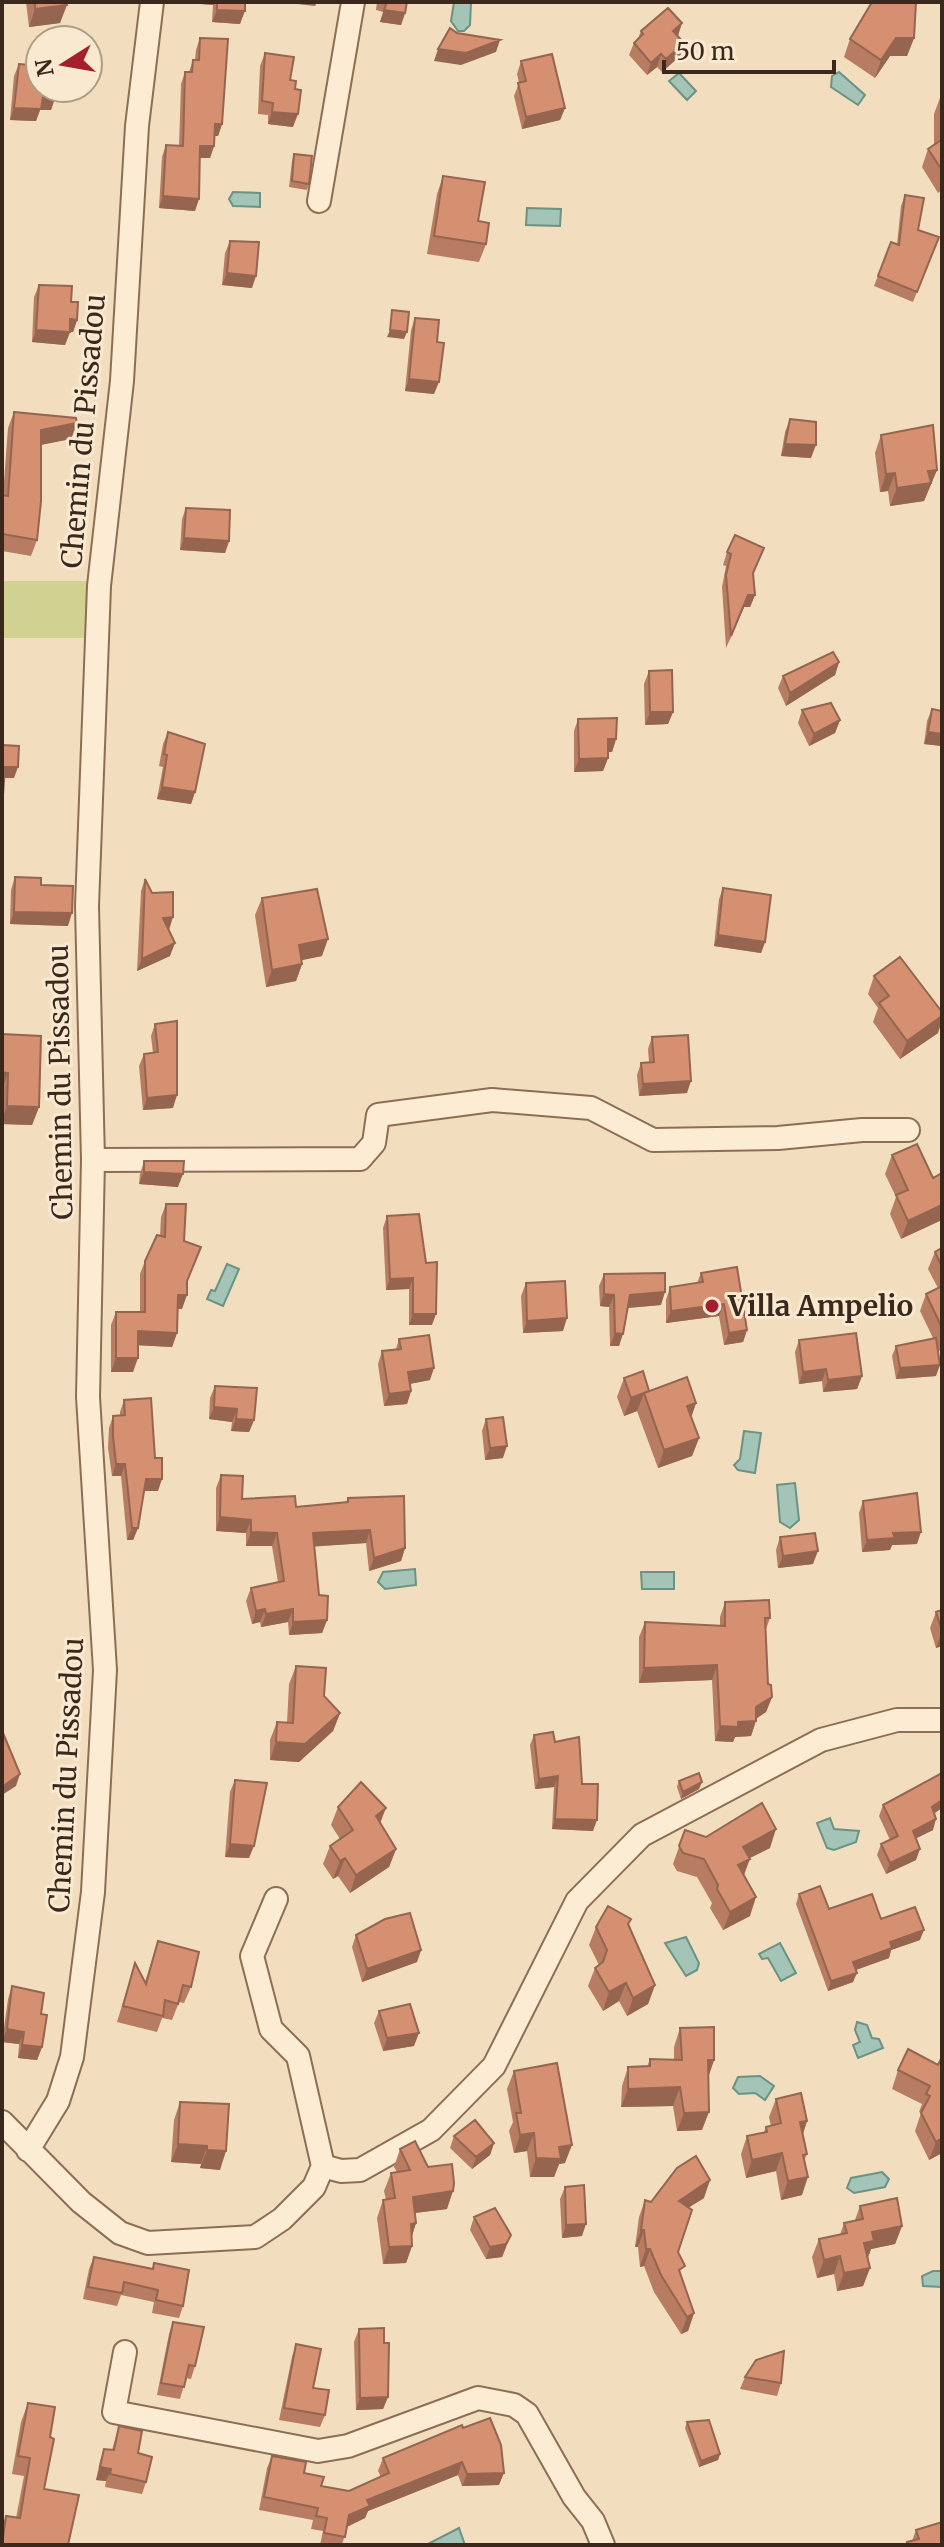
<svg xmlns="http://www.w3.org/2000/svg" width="944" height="2547" viewBox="0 0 944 2547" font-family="Merriweather,serif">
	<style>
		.green { fill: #d1d292 }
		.water { fill: #a3c4b7; stroke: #699384; stroke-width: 2 }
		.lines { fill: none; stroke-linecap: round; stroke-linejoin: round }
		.minor-casing { stroke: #8d6e55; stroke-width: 26 }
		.minor { stroke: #fcecd4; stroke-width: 22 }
		.wall { fill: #b77c61 }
		.shaded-wall { fill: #95654f }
		.building { fill: #d59071; stroke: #95654f; stroke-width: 2 }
		.poi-dot { fill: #a31f2d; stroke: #f9e9d0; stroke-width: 3 }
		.labels { text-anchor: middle; stroke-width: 6; stroke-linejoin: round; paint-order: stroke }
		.street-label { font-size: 28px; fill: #3b281c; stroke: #f9e9d0 }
		.poi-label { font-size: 28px; font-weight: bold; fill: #3b281c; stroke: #f9e9d0; text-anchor: start }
	</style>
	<rect width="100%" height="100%" fill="#f2debf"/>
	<path class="green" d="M2 581H89V638H2Z"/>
	<path class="water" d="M454 2H471L470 25 464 31H458L451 21Z
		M839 72 865 95 858 105 831 87 832 76Z
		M679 73 696 91 687 100 669 81Z
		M233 192 260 193V207L233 206 229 199Z
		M527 208 561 209 560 226 526 225Z
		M227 1264 239 1269 223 1306 207 1299 211 1290 215 1291Z
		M744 1431 761 1433 755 1473 738 1470 734 1465 740 1459Z
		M795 1483 799 1520 790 1528 780 1522 777 1485Z
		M415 1569 416 1585 385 1589 378 1582 383 1572Z
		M641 1572H674V1589H642Z
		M830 1818 834 1829 859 1831 856 1842 834 1850 827 1848 817 1823Z
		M686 1937 699 1963 697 1970 686 1976 665 1943Z
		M780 1943 796 1973 781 1981 768 1958 762 1959 759 1954Z
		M857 2022 867 2025 872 2038 879 2039 883 2048 858 2058 853 2045 860 2042 855 2030Z
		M760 2076 774 2086 765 2100 755 2093 739 2094 733 2088 738 2077Z
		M882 2172 889 2179 885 2187 854 2193 847 2188 851 2178Z
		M933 2271H942V2287L923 2286 922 2276Z
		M459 2528 465 2545H426Z"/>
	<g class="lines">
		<defs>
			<path id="minor" d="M319 201 353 2
				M93 1160 360 1159 374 1143 378 1115 492 1100 591 1108 653 1140 778 1138 862 1130H908
				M276 1899 252 1956 271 2029 298 2056 323 2166
				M2 2122 81 2202 120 2233 148 2243 255 2237 282 2219 314 2187 323 2166 341 2171 360 2170 431 2130 494 2066 577 1901 642 1835 821 1740 897 1720H942
				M28 2150 58 2101 72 2057 93 1892 105 1670 88 1397 93 1160 87 906 99 586 122 381 137 126 152 2
				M125 2352 114 2412 318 2451 348 2446 478 2398 514 2405 527 2414 574 2497 593 2521 603 2545"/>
		</defs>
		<use href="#minor" class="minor-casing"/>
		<use href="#minor" class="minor"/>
	</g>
	<path class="wall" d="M26 2H66L60 23 29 27Z
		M201 2H245L240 24 212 22 213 5 201 4Z
		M377 2H407L405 13 401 25 380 22 383 12 376 10Z
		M641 31 677 36 684 43 680 56 662 72 657 67 647 75 629 55 634 43 638 39Z
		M200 38 222 124 218 136H214V146L210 158H200L195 211 159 208 162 157 166 145 179 146 181 84 185 72H189L193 60H195L196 50Z
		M914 38 907 56H890L875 78 844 57 850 39Z
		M265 53 290 80 293 127 268 124V115L258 114 260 66Z
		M521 61 565 108 560 120 522 129 514 96 519 83 517 74Z
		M19 64 55 98 51 110H40L36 121 10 120 14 76Z
		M941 95H942V190L938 193 922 167 928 149 934 145V114Z
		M294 154 309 184 307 190 289 187 292 161Z
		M443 176 478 221 486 244 479 262 427 254 437 194Z
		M905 195 918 230 939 237 913 302 874 286 891 242 897 244 901 206Z
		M230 241 252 288 222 285 225 253Z
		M39 285 71 302 77 320 73 332H70L65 345 32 342 34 297Z
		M415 318 434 394 405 391 411 330Z
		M14 412 77 423 71 439 41 444 37 540 31 556 2 551V495H3L8 428Z
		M790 419 811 458 781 456 785 432Z
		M881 435 937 470 924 501 890 506 888 491 880 492 875 453Z
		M186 508 229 541 225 553 180 550 182 519Z
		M764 548 753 575 755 595 750 607H744L726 648 722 587 726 566 723 565 727 552Z
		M839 662 835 675 786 706 778 688 783 676Z
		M649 671 673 712 668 724 645 725 644 684Z
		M932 709 941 711 942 709V746L924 744 927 721Z
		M802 710 840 720 835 733 809 746 798 723Z
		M578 719 616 739 612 752H608V758L603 771 574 772V731Z
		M168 732 195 792 191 804 157 799 163 767 159 766 163 744Z
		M15 877 41 885 68 926 10 924 11 890Z
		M145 879 169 930 170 956 137 971 141 891Z
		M723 888 765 942 761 953 714 946 719 899Z
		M262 898 322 956 301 960 302 964 296 981 266 987 255 915Z
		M874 976 938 1033 900 1059 873 1022 878 1008 868 994Z
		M155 1024 173 1108 143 1110 139 1066 144 1054 153 1053 151 1036Z
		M2 1034 39 1107 32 1125 2 1124Z
		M652 1037 687 1093 639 1096 637 1075 641 1063 649 1062 648 1049Z
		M892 1155 933 1178 901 1239 890 1214 896 1197 885 1174Z
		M144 1161 178 1187 139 1184 140 1174Z
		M166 1204 184 1241 187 1282 182 1309H178L177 1333 172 1347 138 1345 133 1372H111V1325L116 1312H140V1274L145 1261 160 1236 161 1217Z
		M387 1216 432 1325H409V1289L386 1290 383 1228Z
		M942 1248V1349L939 1351 937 1348 936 1376 896 1379 892 1356 896 1346 933 1338 920 1311 926 1294 938 1288 928 1269 935 1252Z
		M701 1273 747 1330 743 1342 724 1345 719 1316 666 1323V1300L670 1287 697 1283Z
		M604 1274 661 1305 628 1308 619 1346H610L609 1307 600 1306 599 1286Z
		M526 1283 563 1331 523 1333 521 1296Z
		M399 1339 430 1380 410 1384 411 1391 407 1404 384 1406 378 1364 382 1351 396 1349Z
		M799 1340 862 1376 857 1389 823 1392 822 1381 799 1384 795 1352Z
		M624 1378 649 1391 696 1403 691 1417 699 1438 692 1456 658 1468 637 1411 624 1416 617 1397Z
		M215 1386 254 1420 249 1432 231 1431 232 1422 209 1419 210 1398Z
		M124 1400 158 1491H144L138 1528 133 1540H127L121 1476H112L108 1448 109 1428 113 1416 120 1415V1412Z
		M486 1419 503 1458 485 1460 482 1431Z
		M221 1475 242 1499 296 1507 346 1502 348 1498 405 1548 401 1561 369 1571 366 1543 314 1546 319 1595 327 1620 322 1633 289 1635 288 1622 261 1627 260 1622 252 1624 246 1601 251 1588 278 1582 272 1546H246V1533L216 1531V1488Z
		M863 1501 917 1544 892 1545 890 1550 862 1552 859 1513Z
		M780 1537 813 1564 778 1568 776 1550Z
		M725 1602 770 1618 766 1629 768 1684 772 1697 766 1712 756 1719 751 1736 735 1737 733 1742 715 1741 712 1680 639 1683V1637L645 1622 720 1626V1617Z
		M942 1610V1646L936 1648 930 1628 936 1612Z
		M296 1666 340 1713 333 1731 299 1762 270 1760V1740L277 1722 287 1723 289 1684Z
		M534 1735 555 1742 582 1784 593 1831 552 1829 554 1787 535 1789 530 1745Z
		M235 1780 249 1858 225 1857 230 1792Z
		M679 1781 699 1789 681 1799 677 1787Z
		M883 1805 934 1813 933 1830 916 1838V1860L886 1874 877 1855 881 1844 890 1840 879 1816Z
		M338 1807 380 1823 396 1849 389 1867 350 1893 338 1876 333 1879 323 1864 330 1846 340 1839 331 1825Z
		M685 1830 706 1837 770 1848 749 1858 744 1876 750 1916 723 1930 710 1908 712 1903 697 1877 677 1871 673 1864Z
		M799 1894 829 1909 881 1919 920 1940 891 1950 889 1958 856 1970 853 1982 828 1991 796 1904Z
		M629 1925 655 1985 648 2004 627 2016 619 2001 603 2011 588 1986 595 1968 599 1965 589 1945 596 1927Z
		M356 1935 421 1950 417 1962 362 1982 352 1947Z
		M158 1941 191 1987 184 2003 179 2002 172 2020 162 2018 157 2032 117 2022 135 1963 145 1982Z
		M12 1986 41 2014 42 2047 37 2060 18 2058 19 2044 2 2042 8 1999Z
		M379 2011 414 2046 383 2051 374 2023Z
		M680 2028 714 2060 708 2076 702 2130 677 2131 673 2106 621 2107 622 2086 628 2067H647L650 2059H674V2047Z
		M942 2057V2153L929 2160 915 2131 921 2113 919 2112 922 2104 892 2089 898 2070 938 2065Z
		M514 2071 565 2163 559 2164 554 2177H530L527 2151 514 2153 509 2131 513 2122 507 2089Z
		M776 2099 807 2121 803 2134 807 2154 804 2161 802 2195 781 2200 776 2171 746 2178 741 2154 747 2136 764 2132 766 2127 771 2126 769 2117Z
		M180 2102 220 2170 200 2168 201 2164 171 2162 174 2120Z
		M454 2136 494 2143 490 2155 472 2169 450 2148Z
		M400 2149 447 2209 415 2213 416 2223 412 2236V2246L406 2263 383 2264 377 2218 383 2200H386L384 2191 391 2173 397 2172 394 2167Z
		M565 2187 582 2236 562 2238 560 2199Z
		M704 2198 689 2207 678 2252 681 2277 694 2313 688 2331 681 2334 654 2292 644 2266 640 2267 638 2247H635L639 2217 645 2200 651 2202Z
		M860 2206 902 2226 895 2244 871 2249 868 2258 870 2268 863 2286 837 2291 834 2274 817 2278 812 2257 819 2239 840 2235 844 2223 855 2220Z
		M474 2217 506 2247 502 2257 486 2259 470 2230Z
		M94 2257 152 2269 154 2263 183 2306 179 2318 152 2313 154 2302 121 2295 117 2306 83 2299 89 2269Z
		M173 2322 195 2366 191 2379 186 2378 180 2399 157 2395 169 2334Z
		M359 2329 384 2343 388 2397 383 2409 356 2410 354 2342Z
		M296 2344 313 2388 325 2415 320 2427 279 2420 292 2357Z
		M745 2377 781 2383 777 2396 740 2389Z
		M28 2403 50 2437 44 2489 2 2545V2527L6 2516 16 2518 24 2476 12 2474 21 2422Z
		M687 2422 720 2454 718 2460 699 2467 685 2428Z
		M462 2425 499 2485 462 2486 458 2475 368 2511 365 2518 347 2527 342 2545H320L323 2531 311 2529 313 2520 259 2510 267 2468 272 2456 304 2473 321 2486 349 2491 381 2477 378 2471 383 2458Z
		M119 2426 138 2453 146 2482 142 2494 105 2487 106 2481 96 2480 100 2461 104 2449 112 2450Z
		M916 2530 942 2545H906L907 2542 912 2541Z"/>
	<path class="shaded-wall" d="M202 2H214L213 5 201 4Z
		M280 2H317L315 6Z
		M67 5 60 23 29 27 35 9Z
		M217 10 245 11 240 24 212 22Z
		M384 10 405 13 401 25 380 22Z
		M682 23 678 36 673 31Z
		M896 38H914L907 56H890L875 78 881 60Z
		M500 40 496 52 461 65 434 61 438 49Z
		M684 43 680 56 662 72 666 59Z
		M661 54 657 67 647 75 651 63Z
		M43 97 55 98 51 110H40L36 121 10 120 14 108Z
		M565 108 560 120 522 129 526 117Z
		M272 112 298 114 293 127 268 124Z
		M215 124H222L218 136H210Z
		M200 146H214L210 158H196Z
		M163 196 199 199 195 211 159 208Z
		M227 273 256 276 252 288 222 285Z
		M70 319 77 320 73 332H65Z
		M36 330 70 332 65 345 32 342Z
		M390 330 407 332 404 339 387 337Z
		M409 379 439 382 434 394 405 391Z
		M77 423 71 439 36 446 41 430Z
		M785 444 816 445 811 458 781 456Z
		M937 470 924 501 890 506 897 488 928 471Z
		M895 473 888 491 880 492 886 474Z
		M184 538 229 541 225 553 180 550Z
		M748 595H755L750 607H744L726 648Z
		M839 662 835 675 786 706 790 693Z
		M650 712H673L668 724 645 725Z
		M840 720 835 733 809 746 814 734Z
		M928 732 942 734V746L924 744Z
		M608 739H616L612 752H603Z
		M608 758 603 771 574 772 579 759Z
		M5 767H18L14 778H2Z
		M162 787 195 792 191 804 157 799Z
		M14 912 72 913 68 926 10 924Z
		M173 917 169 930 163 918Z
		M718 935 765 942 761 953 714 946Z
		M328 939 322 956 293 962 299 945Z
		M175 943 170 956 137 971 142 959Z
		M302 964 296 981 266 987 272 970Z
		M942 1016V1021L938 1033 900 1059 907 1041Z
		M2 1072 8 1073 2 1089Z
		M691 1081 687 1093 639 1096 643 1084Z
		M177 1095 173 1108 143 1110 147 1098Z
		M7 1106 39 1107 32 1125 2 1124V1120Z
		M144 1172 183 1174 178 1187 139 1184Z
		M942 1205V1220L901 1239 908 1221Z
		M413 1278 409 1289 386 1290 390 1279Z
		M665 1292 661 1305 626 1308 630 1295Z
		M604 1294 614 1295 609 1307 600 1306Z
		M178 1295H187L182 1309 173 1308Z
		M724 1304 719 1316 666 1323 671 1311Z
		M413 1314H436L432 1325H409Z
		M567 1318 563 1331 523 1333 527 1321Z
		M747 1330 743 1342 724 1345 729 1333Z
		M138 1331 177 1333 172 1347 133 1345Z
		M615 1333 623 1334 619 1346H610Z
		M116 1358H138L133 1372H111Z
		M940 1365 936 1376 896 1379 900 1368Z
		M434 1368 430 1380 403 1385 408 1372Z
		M826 1369 822 1381 799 1384 803 1372Z
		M862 1376 857 1389 823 1392 828 1380Z
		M411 1391 407 1404 384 1406 389 1394Z
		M644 1393 637 1411 624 1416 631 1398Z
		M696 1403 690 1421 687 1406Z
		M214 1407 237 1409 232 1422 209 1419Z
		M236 1419 254 1420 249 1432 231 1431Z
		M699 1438 692 1456 658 1468 664 1450Z
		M507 1446 503 1458 485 1460 490 1448Z
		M116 1464H125L121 1476H112Z
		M146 1479H162L158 1491H141Z
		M220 1517 251 1520 246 1533 216 1531Z
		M132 1528H138L133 1540H127Z
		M370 1530 366 1543 308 1547 313 1533Z
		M251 1532 277 1533 272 1546H246Z
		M921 1532 917 1544 892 1545 890 1550 862 1552 867 1540 893 1533Z
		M405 1548 401 1561 369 1571 374 1558Z
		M818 1551 813 1564 778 1568 783 1556Z
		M265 1609 260 1622 252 1624 256 1611Z
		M293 1609 288 1622 261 1627 266 1614Z
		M327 1620 322 1633 289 1635 293 1622Z
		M942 1631V1646L936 1648Z
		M717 1665 712 1680 639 1683 644 1668Z
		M772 1697 766 1712 751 1721H756L751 1736 735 1737 733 1742 715 1741 720 1726 738 1722 756 1707Z
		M340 1713 333 1731 299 1762 270 1760 276 1742Z
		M20 1774 16 1786 2 1795V1787Z
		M558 1776 554 1787 535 1789 539 1779Z
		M702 1782 699 1789 681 1799 683 1792Z
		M942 1800V1808L928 1818 932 1807Z
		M386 1808 379 1826 376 1816Z
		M555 1819 597 1820 593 1831 552 1829Z
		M936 1819 933 1830 909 1842 913 1831Z
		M776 1829 770 1848 736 1865 743 1847Z
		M230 1844 254 1846 249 1858 225 1857Z
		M396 1849 389 1867 350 1893 356 1875Z
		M920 1849 916 1860 886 1874 890 1863Z
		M345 1858 338 1876 333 1879 340 1861Z
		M750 1859 743 1877 738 1865Z
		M756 1897 750 1916 723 1930 730 1912Z
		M924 1930 920 1940 891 1950 889 1958 850 1972 853 1962 890 1942Z
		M421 1950 417 1962 362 1982 367 1969Z
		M857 1973 853 1982 828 1991 831 1981Z
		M626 1983 619 2001 603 2011 609 1992Z
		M655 1985 648 2004 627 2016 633 1998Z
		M7 2029 24 2032 19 2044 2 2042Z
		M419 2033 414 2046 383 2051 387 2038Z
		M22 2045 42 2047 37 2060 18 2058Z
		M708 2060H714L708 2078Z
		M680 2087 673 2106 621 2107 628 2089Z
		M709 2112 702 2130 677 2131 684 2113Z
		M807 2121 801 2139 800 2122Z
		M534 2133 527 2151 514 2153 520 2135Z
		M942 2138V2153L929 2160 936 2142Z
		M494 2143 490 2155 472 2169 476 2157Z
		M178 2144 207 2146 201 2164 171 2162Z
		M572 2145 565 2163 559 2164 554 2177H530L536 2158 559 2147Z
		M207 2150 226 2151 220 2170 200 2168Z
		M782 2153 776 2171 746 2178 752 2160Z
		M808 2177 802 2195 781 2200 788 2181Z
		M710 2180 704 2198 672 2218 679 2201Z
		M453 2191 447 2209 406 2214 413 2197Z
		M416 2223 410 2241 411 2224Z
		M586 2224 582 2236 562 2238 566 2225Z
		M902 2226 895 2244 871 2249 867 2259 864 2243 872 2232Z
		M641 2230H644L638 2247H635Z
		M511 2235 502 2257 486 2259 490 2247Z
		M412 2246 406 2263 383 2264 389 2247Z
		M646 2249H650L644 2266 640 2267Z
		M840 2256 834 2274 817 2278 824 2260Z
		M870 2268 863 2286 837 2291 844 2273Z
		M694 2313 688 2331 681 2334 687 2317Z
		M388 2397 383 2409 356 2410 360 2398Z
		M720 2454 718 2460 699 2467 701 2461Z
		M462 2462 458 2475 368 2511 365 2518 344 2528 349 2515 367 2500Z
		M100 2467 111 2469 106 2481 96 2480Z
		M504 2473 499 2485 462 2486 467 2474Z"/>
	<path class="building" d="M35 2H66L67 5 35 9Z
		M217 2H245V11L217 10Z
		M387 2H407L405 13 384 10Z
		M872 2H916L914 38H896L881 60 850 39Z
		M668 8 682 23 673 31 684 43 666 59 661 54 651 63 634 43 643 34 641 31Z
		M450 28 457 33 500 40 466 53 438 49Z
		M200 38 228 39 222 124H215L214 146H200L199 199 163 196 166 145 183 146 185 72H192L193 60H199Z
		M265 53 294 57 290 80 296 81 295 89 301 90 298 114 272 112 273 103 262 101Z
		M552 54 565 108 526 117 518 83 526 81 521 61Z
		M19 64 40 66V88H56L55 98 43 97 41 109 14 108Z
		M941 95H942V170L928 149 941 140Z
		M294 154 312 156 309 184 292 181Z
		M443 176 485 182 478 221 489 223 486 244 434 236Z
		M905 195 924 198 918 230 939 237 917 292 878 276 891 242 899 245Z
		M230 241 259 242 256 276 227 273Z
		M39 285 72 286 71 302H78L77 320 70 319V332L36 330Z
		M392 310 409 312 407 332 390 330Z
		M415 318 439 320 437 342 444 343 439 382 409 379Z
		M14 412 76 418 77 423 41 430V501L37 540 2 534V495L8 496Z
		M790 419 816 422V445L785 444Z
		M933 425 937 470 928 471 931 483 897 488 895 473 886 474 881 435Z
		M186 508 230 510 229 541 184 538Z
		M735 535 764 548 753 573 755 595H748L731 636 726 575 731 554 727 552Z
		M833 652 839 662 790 693 783 676Z
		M672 670 673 712H650L649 671Z
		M831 703 840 720 814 734 802 710Z
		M932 709 942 711V734L928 732Z
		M617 718 616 739H608V758L579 759 578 719Z
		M168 732 205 744 195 792 162 787 167 755 164 754Z
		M2 745 19 746 18 767H5L3 795Z
		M15 877 41 878V885L73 886 72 913 14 912Z
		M145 879 152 893 173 892V917L163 918 175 943 142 959Z
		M723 888 771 895 765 942 718 935Z
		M317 889 328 939 299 945 302 964 272 970 262 898Z
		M900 957 942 1012V1016L907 1041 879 1003 889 996 874 976Z
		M177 1021V1095L147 1098 144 1054 158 1052 155 1024Z
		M2 1034 41 1036 39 1107 7 1106 8 1073 2 1072Z
		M688 1035 691 1081 643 1084 641 1063 654 1062 652 1037Z
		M917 1144 933 1178 942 1173V1205L908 1221 896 1195 908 1190 892 1155Z
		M144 1161H184L183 1174 144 1172Z
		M166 1204H186L184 1241 201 1247 187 1281V1295H178L177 1333 138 1331V1358H116V1312H145V1261L157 1235 165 1237Z
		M419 1214 426 1263 437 1262 436 1314H413V1278L390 1279 387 1216Z
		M942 1248V1267L935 1252Z
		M737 1267 747 1330 729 1333 724 1304 671 1311 670 1287 703 1282 701 1273Z
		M665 1273V1292L630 1295 623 1334 615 1333 614 1295 604 1294V1274Z
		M565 1281 567 1318 527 1321 526 1283Z
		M942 1286V1328L926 1294Z
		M856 1333 862 1376 828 1380 826 1369 803 1372 799 1340Z
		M429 1335 434 1368 408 1372 411 1391 389 1394 382 1351 401 1349 399 1339Z
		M936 1338 940 1365 900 1368 896 1346Z
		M643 1371 649 1391 631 1398 624 1378Z
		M687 1377 696 1403 687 1406 699 1438 664 1450 644 1393Z
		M215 1386 257 1388 254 1420 236 1419 237 1409 214 1407Z
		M151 1398 155 1458H162V1479H146L138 1528H132L125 1464H116L113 1436V1416L125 1415 124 1400Z
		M503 1417 507 1446 490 1448 486 1419Z
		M221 1475 243 1476 242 1499 295 1496 296 1507 348 1502V1498L404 1496 405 1548 374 1558 370 1530 313 1533 319 1595 328 1596 327 1620 293 1622V1609L266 1614 265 1609 256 1611 251 1588 284 1581 277 1533 251 1532V1520L220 1517Z
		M917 1493 921 1532 893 1533 895 1538 867 1540 863 1501Z
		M815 1533 818 1551 783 1556 780 1537Z
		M769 1600 770 1618H765L768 1684 771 1685 772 1697 756 1707V1721L738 1722V1727L720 1726 717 1665 644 1668 645 1622 725 1626V1602Z
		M942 1610V1631L936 1612Z
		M296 1666 326 1668 324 1696 340 1713 305 1744 276 1742 277 1722 293 1723Z
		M553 1732 555 1742 579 1737 582 1784H598L597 1820 555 1819 558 1776 539 1779 534 1735Z
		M3 1733 20 1774 2 1787V1734Z
		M699 1773 702 1782 683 1792 679 1781Z
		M942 1773V1800L932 1807 936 1819 913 1831 920 1849 890 1863 881 1844 898 1836 883 1805Z
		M235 1780 267 1783 254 1846 230 1844Z
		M361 1782 386 1808 376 1816 396 1849 356 1875 345 1858 340 1861 330 1846 353 1830 338 1807Z
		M762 1803 776 1829 743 1847 750 1859 738 1865 756 1897 730 1912 717 1889 718 1885 704 1859 683 1853 679 1846 685 1830 706 1837Z
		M820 1886 829 1909 872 1894 881 1919 915 1907 924 1930 890 1942 892 1948 853 1962 857 1973 831 1981 799 1894Z
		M608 1906 631 1919 628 1924 655 1985 633 1998 626 1983 609 1992 595 1968 603 1962 607 1950 596 1927Z
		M410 1913 421 1950 367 1969 356 1935 385 1919Z
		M158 1941 199 1952 191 1987 183 1985 178 2004 165 2000 163 2016 123 2006 135 1963 146 1984Z
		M12 1986 44 1993 41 2014 47 2015 42 2047 22 2045 24 2032 7 2029Z
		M410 2004 419 2033 387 2038 379 2011Z
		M714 2027V2060H708L709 2112 684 2113 680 2087 628 2089V2067L650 2066V2059L682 2060 680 2028Z
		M908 2049 938 2065 942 2057V2138L936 2142 921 2113 930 2096 926 2094 930 2086 898 2070Z
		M557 2063 572 2145 559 2147 561 2159 536 2158 534 2133 520 2135 516 2113H521L514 2071Z
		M801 2093 807 2121 800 2122 807 2154 803 2155 808 2177 788 2181 782 2153 752 2160 747 2136 767 2132 766 2127 781 2123 776 2099Z
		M180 2102 229 2104 226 2151 207 2150V2146L178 2144Z
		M475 2120 494 2143 476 2157 454 2136Z
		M415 2141 428 2167 452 2164 454 2183 453 2191 413 2197 416 2223 411 2224 412 2246 389 2247 383 2200 395 2198 391 2173 410 2170 400 2149Z
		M696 2156 710 2180 679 2201 692 2210 678 2252 685 2266 679 2270 694 2313 687 2317 661 2275 650 2249H646L644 2230H641L645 2200 651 2202 677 2168Z
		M584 2185 586 2224 566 2225 565 2187Z
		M897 2198 902 2226 872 2232 874 2241 864 2243 870 2268 844 2273 840 2256 824 2260 819 2239 847 2233 844 2223 863 2219 860 2206Z
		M495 2208 511 2235 506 2244 490 2247 474 2217Z
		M94 2257 153 2269 154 2263 189 2270 183 2306 156 2300 158 2290 124 2282 122 2293 88 2287Z
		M173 2322 204 2327 195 2366 189 2365 184 2387 161 2383Z
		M384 2328V2343H389L388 2397 360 2398 359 2329Z
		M296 2344 321 2349 313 2388 329 2390 325 2415 284 2408Z
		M784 2351 781 2383 745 2377 756 2360Z
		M28 2403 55 2407 50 2437 54 2439 44 2489 79 2495 68 2545H2L6 2516 20 2518 30 2458 18 2456Z
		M490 2418 501 2445 504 2473 467 2474 462 2462 367 2500 370 2506 349 2515 345 2537 324 2533 327 2518 316 2516 318 2508 264 2497 272 2456 306 2462 304 2473 324 2477 321 2486 349 2491 389 2473 383 2458 462 2425 463 2428Z
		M709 2420 720 2454 701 2461 687 2422Z
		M119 2426 142 2431 138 2453 152 2457 146 2482 110 2474 111 2469 100 2467 104 2449 114 2450Z
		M942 2522V2545H908L907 2542 919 2539 916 2530Z"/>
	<circle class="poi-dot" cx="712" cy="1306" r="8"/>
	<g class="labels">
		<g class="street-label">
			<text transform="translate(83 431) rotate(-85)" y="10">Chemin du Pissadou</text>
			<text transform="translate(60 1082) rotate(-91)" y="10">Chemin du Pissadou</text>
			<text transform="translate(66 1775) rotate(-87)" y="10">Chemin du Pissadou</text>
		</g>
		<g class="poi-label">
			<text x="728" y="1316">Villa Ampelio</text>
		</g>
	</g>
	<rect width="944" height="2547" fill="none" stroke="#3b281c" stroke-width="8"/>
	<g transform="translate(64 64) rotate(259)"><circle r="38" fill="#f9e9d0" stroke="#ad9c88" stroke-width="2"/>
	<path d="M0-6L14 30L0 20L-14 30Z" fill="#a31f2d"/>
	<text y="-12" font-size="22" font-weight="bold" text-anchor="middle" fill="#3b281c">N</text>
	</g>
	<path d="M664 60v12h170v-12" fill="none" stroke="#3b281c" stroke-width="4"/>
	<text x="676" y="60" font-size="24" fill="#3b281c" stroke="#f9e9d0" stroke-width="6" paint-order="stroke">50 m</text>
</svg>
